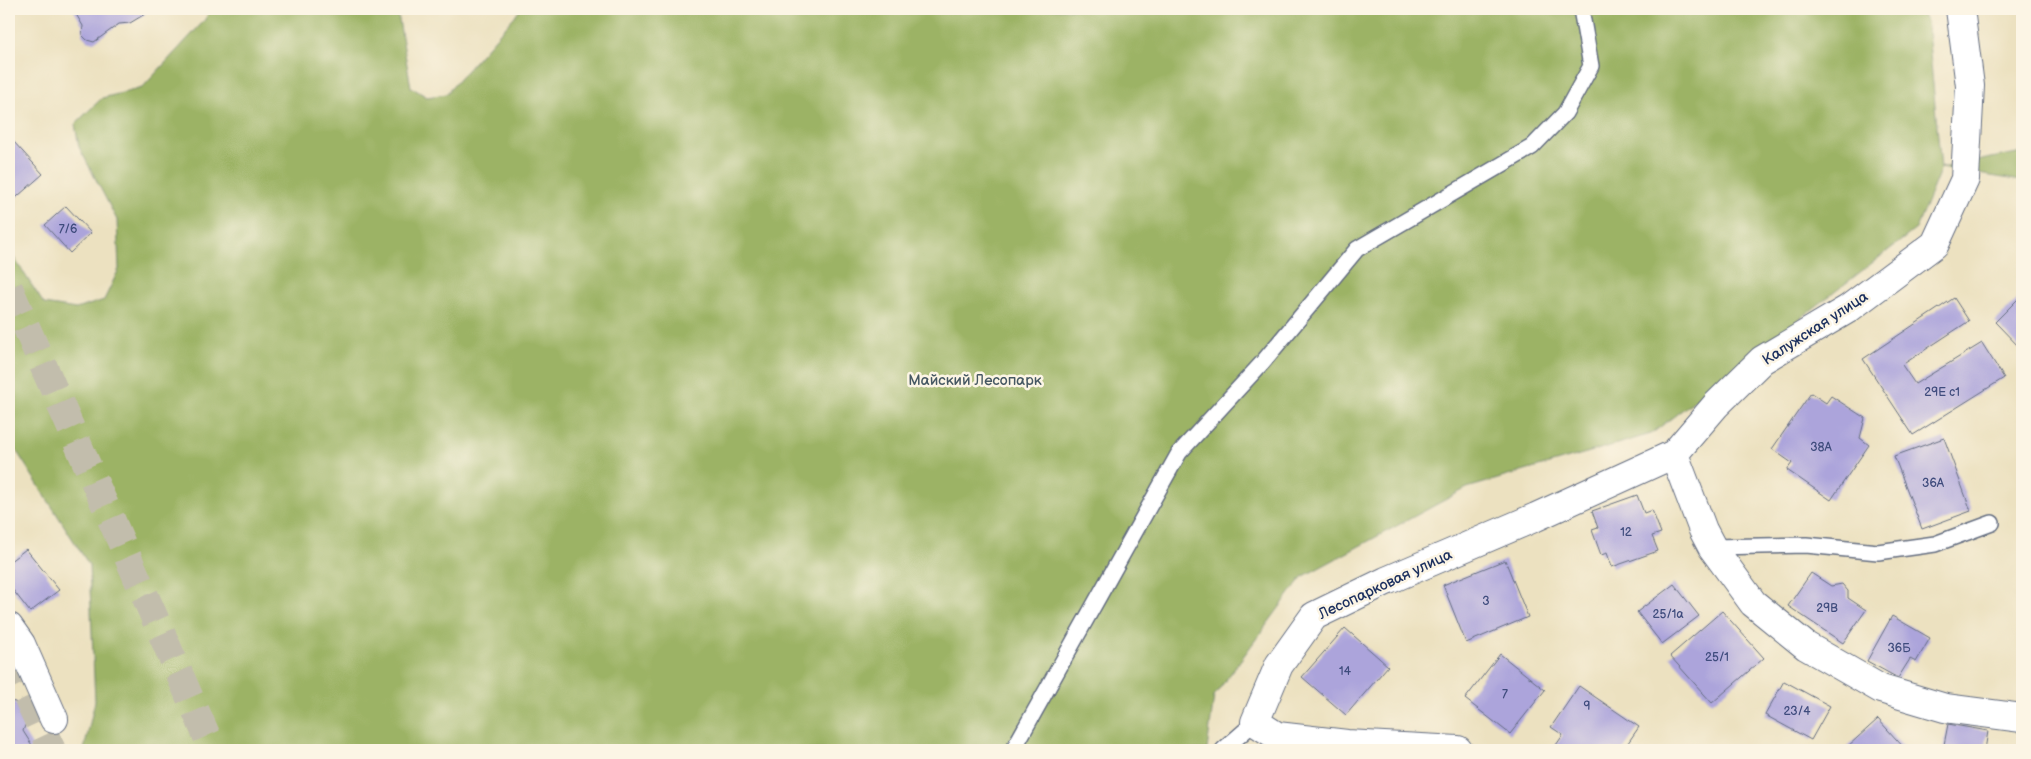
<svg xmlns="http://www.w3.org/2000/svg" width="2031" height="759" viewBox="0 0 2031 759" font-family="'Balsamiq Sans',sans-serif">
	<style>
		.forest { fill: #9cb365; stroke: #5c7162 }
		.building { fill: #aca4db }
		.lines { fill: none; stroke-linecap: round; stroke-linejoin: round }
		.primary-tunnel { stroke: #c2bdac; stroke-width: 28; stroke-dasharray: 28 14; stroke-linecap: butt }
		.lane-casing { stroke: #646d80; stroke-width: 18 }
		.street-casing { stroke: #646d80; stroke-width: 30 }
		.lane { stroke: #fff; stroke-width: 15 }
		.street { stroke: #fff; stroke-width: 28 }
		.labels { text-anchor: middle; stroke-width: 5; stroke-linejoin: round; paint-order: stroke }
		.number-label { font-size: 12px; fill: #3f4c7d }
		.street-label { font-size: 15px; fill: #1b2f5e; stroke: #fcf5e5 }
		.park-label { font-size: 15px; fill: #465863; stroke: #fcf5e5 }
	</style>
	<rect width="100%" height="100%" fill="#fcf5e5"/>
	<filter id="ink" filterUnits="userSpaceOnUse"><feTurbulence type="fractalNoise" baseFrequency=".02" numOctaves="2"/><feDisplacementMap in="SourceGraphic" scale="10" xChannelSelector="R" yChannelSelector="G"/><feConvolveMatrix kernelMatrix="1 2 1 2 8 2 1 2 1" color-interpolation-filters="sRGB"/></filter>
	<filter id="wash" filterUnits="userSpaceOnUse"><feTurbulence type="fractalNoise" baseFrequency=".0096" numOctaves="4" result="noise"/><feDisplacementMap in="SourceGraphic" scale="20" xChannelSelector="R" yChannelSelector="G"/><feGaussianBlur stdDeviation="1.12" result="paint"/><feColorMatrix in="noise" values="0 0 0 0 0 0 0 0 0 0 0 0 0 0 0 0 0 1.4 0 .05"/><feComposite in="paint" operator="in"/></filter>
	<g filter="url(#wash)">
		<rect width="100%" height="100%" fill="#ece1c0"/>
		<path class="forest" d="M211 9H397L411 87 427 97 446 94 521 9H1918L1927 21 1941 168 2022 152V181L1941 168 1916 229 1651 434 1467 488 1302 577 1214 696 1207 750H84L95 701 89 565 9 439V250L44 304 76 309 104 300 119 269 117 220 79 147 75 124 102 98 142 88 204 21Z"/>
		<g id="blocks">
			<path class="building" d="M73 9H148L145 14 130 23 119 24 94 42 87 40 82 35 83 26Z
				M13 141 43 174 10 203 9 202V145Z
				M66 206 91 233 70 253 45 225Z
				M2022 295V350L1995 322Z
				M1954 298 1969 321 1902 365 1915 384 1982 343 2004 378 1913 435 1863 359Z
				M1811 393 1826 403 1831 396 1865 418 1860 438 1869 445 1831 500 1787 470 1792 463 1772 449Z
				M1944 438 1971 511 1922 529 1894 456Z
				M1637 495 1644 513 1652 510 1661 533 1652 536 1658 551 1612 567 1607 553 1601 555 1592 530 1598 528 1592 511Z
				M26 549 59 590 30 612 9 585V562Z
				M1505 560 1528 617 1466 643 1443 585Z
				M1811 573 1831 586 1842 584 1848 591V598L1866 610 1843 643 1788 606Z
				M1674 584 1699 616 1662 644 1637 612Z
				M1722 611 1764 658 1712 703 1670 656Z
				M1892 616 1930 638 1916 662 1910 659 1898 678 1867 661Z
				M1345 628 1388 666 1346 715 1302 677Z
				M1500 654 1545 690 1510 734 1465 699Z
				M1784 681 1830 706 1811 740 1765 715Z
				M1579 686 1639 727 1623 750H1556L1554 748 1563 735 1551 727Z
				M9 701 15 702 25 710 26 723 23 731 35 750H9Z
				M1878 719 1906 750H1850L1847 747Z
				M1948 724 1988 731 1985 750H1943Z"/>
		</g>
	</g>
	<g filter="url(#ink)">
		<use href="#blocks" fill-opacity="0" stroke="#646d80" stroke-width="1"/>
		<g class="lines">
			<path class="primary-tunnel" d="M9 288 213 750
				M9 659 52 750"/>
			<defs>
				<path id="lane" d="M1712 547 1806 545 1878 552 1935 544 1992 523
					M1013 750 1179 453 1262 363 1357 249 1532 147 1565 113 1591 66 1581 9
					M1223 750 1255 722"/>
				<path id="street" d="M1960 9 1970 86 1965 179 1935 244 1848 309 1762 360 1716 405 1674 454 1703 530 1712 547 1753 603 1806 646 1881 689 1945 708 2022 718
					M9 627 21 644 54 719
					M1458 750 1347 744 1277 736 1255 722 1279 665 1314 616 1386 581 1536 517 1674 454"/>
			</defs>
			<use href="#lane" class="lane-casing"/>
			<use href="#street" class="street-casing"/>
			<use href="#lane" class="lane"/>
			<use href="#street" class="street"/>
		</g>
	</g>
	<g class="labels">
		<g class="number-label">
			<text x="68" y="233">7/6</text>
			<text x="1942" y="396">29Е с1</text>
			<text x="1821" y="451">38А</text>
			<text x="1933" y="487">36А</text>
			<text x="1626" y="536">12</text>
			<text x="1486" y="605">3</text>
			<text x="1827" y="612">29В</text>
			<text x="1668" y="618">25/1а</text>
			<text x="1899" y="652">36Б</text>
			<text x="1717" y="661">25/1</text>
			<text x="1345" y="675">14</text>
			<text x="1505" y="698">7</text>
			<text x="1587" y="710">9</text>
			<text x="1797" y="715">23/4</text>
		</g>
		<g class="street-label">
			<text transform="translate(1815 328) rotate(-33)" y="5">Калужская улица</text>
			<text transform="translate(1385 584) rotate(-25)" y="5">Лесопарковая улица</text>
		</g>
		<g class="park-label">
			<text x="975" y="385">Майский Лесопарк</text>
		</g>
	</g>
	<rect width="2031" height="759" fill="none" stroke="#fcf5e5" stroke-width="30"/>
</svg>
